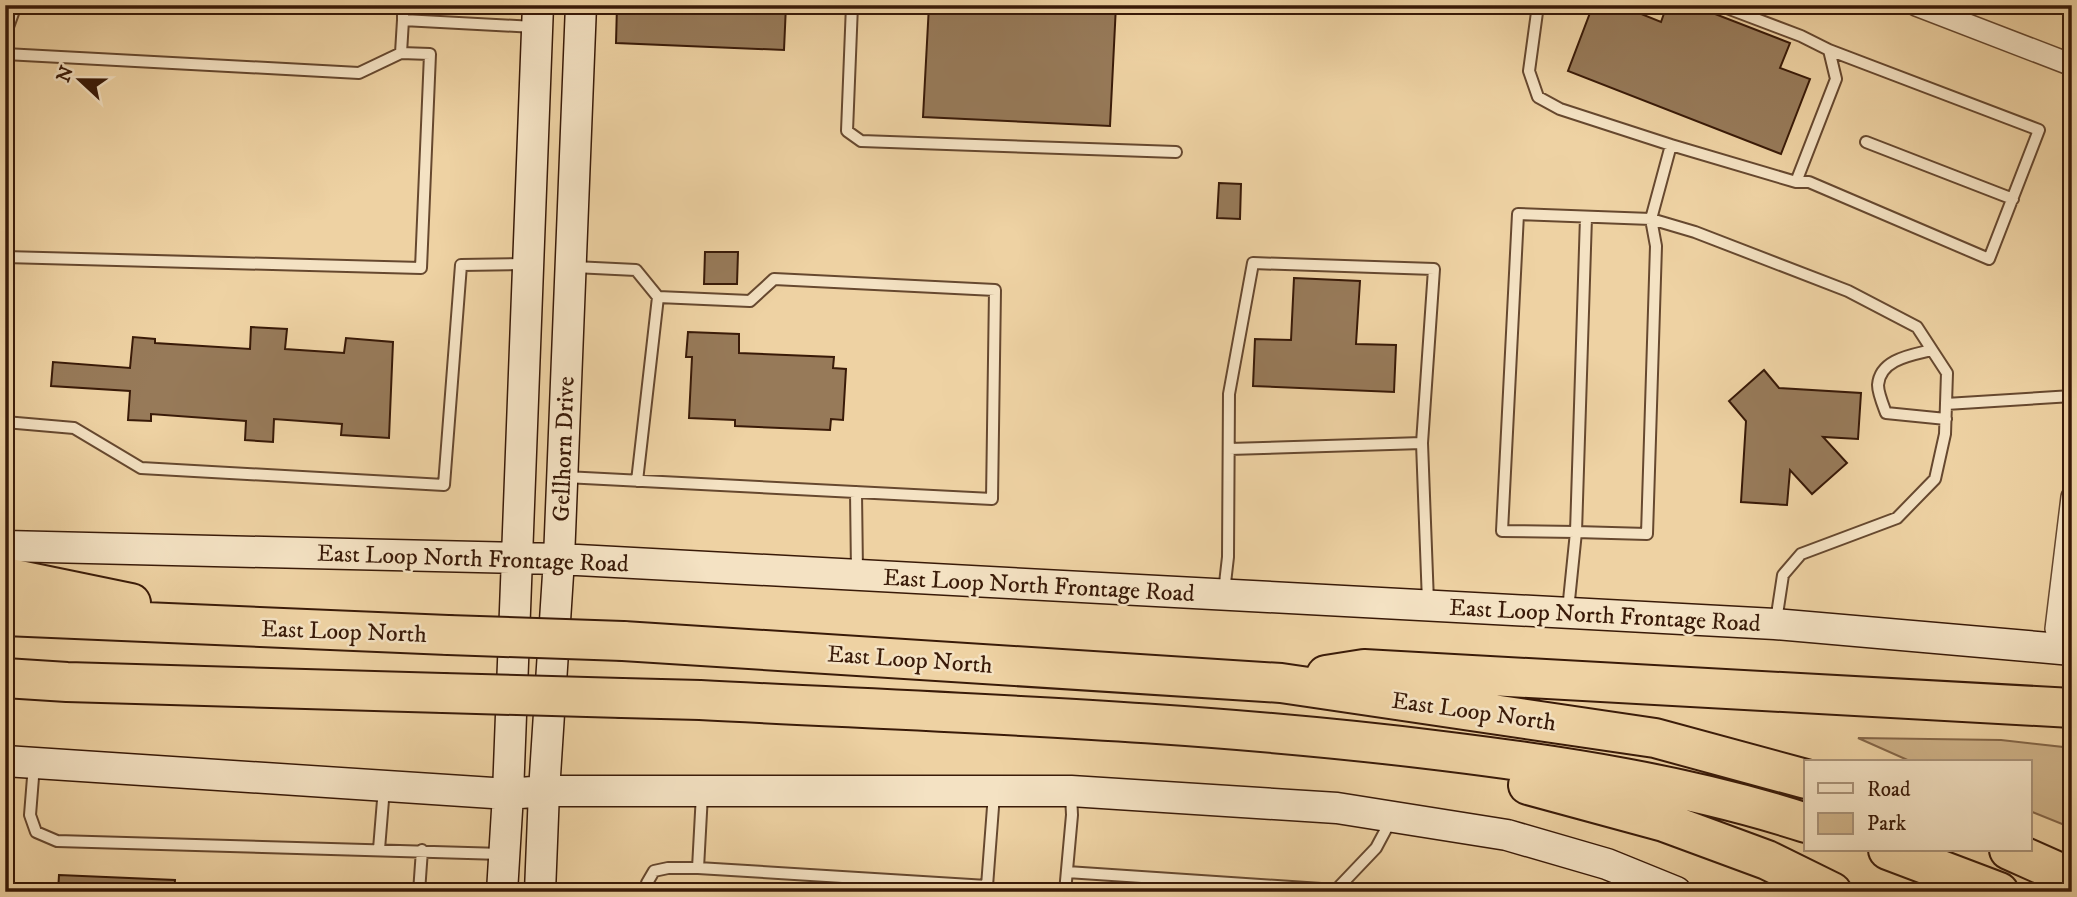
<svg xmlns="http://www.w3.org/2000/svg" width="2077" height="897" viewBox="0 0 2077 897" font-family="'IM FELL DW Pica',serif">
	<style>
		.green { fill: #cfb389; stroke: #846648; stroke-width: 2 }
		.building { fill: #977a59; stroke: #391a08; stroke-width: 2 }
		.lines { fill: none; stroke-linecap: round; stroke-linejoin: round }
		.service-casing { stroke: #66482f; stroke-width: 14 }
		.minor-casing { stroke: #66482f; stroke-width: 24 }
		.secondary-casing { stroke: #391a08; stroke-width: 33 }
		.motorway-casing { stroke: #391a08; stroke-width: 42 }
		.service { stroke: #f4e2c3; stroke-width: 10 }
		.minor { stroke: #f4e2c3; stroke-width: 21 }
		.secondary { stroke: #f4e2c3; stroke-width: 30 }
		.motorway { stroke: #eed2a3; stroke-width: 38 }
		.motorway-bridge-casing { stroke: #391a08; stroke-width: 42; stroke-linecap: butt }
		.motorway-bridge { stroke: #eed2a3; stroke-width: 38 }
		.labels { text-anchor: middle; stroke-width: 5; stroke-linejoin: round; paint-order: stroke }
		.street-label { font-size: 24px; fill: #391a08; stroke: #f4e2c3 }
	</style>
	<rect width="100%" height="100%" fill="#eed2a3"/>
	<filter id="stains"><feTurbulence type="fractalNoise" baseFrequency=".00286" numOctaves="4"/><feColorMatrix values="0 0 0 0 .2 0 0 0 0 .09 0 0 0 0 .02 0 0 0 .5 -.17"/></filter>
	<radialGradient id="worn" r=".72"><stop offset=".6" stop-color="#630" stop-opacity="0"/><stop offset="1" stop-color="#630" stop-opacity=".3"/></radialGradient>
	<path class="green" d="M1858 738 2001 740 2072 748V828L2030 811V762H1912Z"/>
	<path class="building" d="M617 5H786L784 50 616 43Z
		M929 5H1116L1110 126 923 117Z
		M1593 5H1619L1661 22 1667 5H1692L1790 43 1780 68 1810 79 1781 154 1568 71Z
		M1219 183 1241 184 1240 219 1217 218Z
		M705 252H738L737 284H704Z
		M1294 278 1360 281 1356 344 1396 345 1394 392 1253 386 1255 339 1291 340Z
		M251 327 287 329 285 349 344 353 346 338 393 342 389 438 341 435 342 424 274 419 273 442 245 440 246 421 151 414V421L128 420 130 391 51 386 53 362 130 368 133 337 155 339V343L250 349Z
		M688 332 739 334V353L834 357 833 368 846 369 843 420 831 419 830 430 735 426V420L689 418 692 357H686Z
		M1764 370 1779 388 1861 393 1858 439 1823 437 1847 463 1812 494 1790 470 1787 505 1741 502 1746 421 1729 401Z
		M59 875 175 880 174 892H58Z"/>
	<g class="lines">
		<defs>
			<path id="service" d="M403 5V20L534 27
				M852 5 847 131 861 141 1176 152
				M1538 5 1529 71 1538 97 1560 109 1671 145 1651 219 1695 232 1848 291 1917 327 1947 373 1945 434 1935 479 1897 518 1801 554 1783 575 1776 621
				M5 35 16 5
				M5 54 359 73 401 53
				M1866 142 2013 199
				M1671 145 1796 182 1836 79 1829 50 1801 36 1719 5
				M1796 182H1809L1989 259 2039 130 1829 50
				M5 257 421 268 430 54 401 53 403 20
				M1932 350C1912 355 1880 359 1878 385 1878 393 1883 405 1886 413L1946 419
				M1946 404 2072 396
				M5 422 74 428 141 468 444 485 461 265 526 264
				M1229 449 1422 443
				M565 477 992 499 995 290 774 279 750 301 658 297 636 270 574 267
				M637 481 658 297
				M856 492 857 572
				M1224 592 1228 557 1229 394 1253 263 1434 269 1422 443 1428 602
				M1568 610 1576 532 1502 531 1518 214 1651 219 1656 246 1647 534 1576 532 1586 217
				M34 765 30 815 36 832 57 841 502 854
				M702 794 698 868 987 886 994 794
				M379 849 384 788
				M1067 872 1336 890 1376 848 1392 818
				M419 892 422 850
				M645 892 647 883 654 871 668 868H698
				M1065 892 1072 815 1071 794"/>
			<path id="minor" d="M1916 5 2072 65
				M2056 629 2072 497"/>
			<path id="secondary" d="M5 546 559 559 1775 624 2072 650
				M5 761 508 794 544 791H1071L1337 808 1507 835 1607 864 1676 892
				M502 892 508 794 538 5
				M540 892 544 791 559 559 581 5"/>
			<path id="motorway" d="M5 577 131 603
				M5 616 448 635
				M623 641 1281 683 1655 738 1806 779
				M1326 675 1364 669 2072 708
				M5 678 67 682 443 693
				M622 698 700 700C948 713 1197 720 1443 751 1565 766 1689 785 1806 823
				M1528 785 1664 822 1767 860 1832 892
				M1888 850 1999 892
				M2009 850 2072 878"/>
		</defs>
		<use href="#service" class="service-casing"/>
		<use href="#minor" class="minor-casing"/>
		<use href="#secondary" class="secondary-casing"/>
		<use href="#motorway" class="motorway-casing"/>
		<use href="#service" class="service"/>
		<use href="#minor" class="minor"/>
		<use href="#secondary" class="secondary"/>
		<use href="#motorway" class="motorway"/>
		<defs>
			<path id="motorway-bridge" d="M448 635 623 641
				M443 693 622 698"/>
		</defs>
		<use href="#motorway-bridge" class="motorway-bridge-casing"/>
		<use href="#motorway-bridge" class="motorway-bridge"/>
	</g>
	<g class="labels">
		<g class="street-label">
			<text transform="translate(563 449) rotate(-88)" y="8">Gellhorn Drive</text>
			<text transform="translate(473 558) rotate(2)" y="8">East Loop North Frontage Road</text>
			<text transform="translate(1039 585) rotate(3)" y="8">East Loop North Frontage Road</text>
			<text transform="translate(1605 615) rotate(3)" y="8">East Loop North Frontage Road</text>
			<text transform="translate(344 631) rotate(2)" y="8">East Loop North</text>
			<text transform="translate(910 659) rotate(4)" y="8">East Loop North</text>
			<text transform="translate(1474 711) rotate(8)" y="8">East Loop North</text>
		</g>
	</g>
	<rect width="2077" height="897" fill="none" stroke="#eed2a3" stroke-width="28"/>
	<rect x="7" y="7" width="2063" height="883" fill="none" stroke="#391a08" stroke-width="3.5"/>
	<rect x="14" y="14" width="2049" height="869" fill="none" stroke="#391a08" stroke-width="2"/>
	<rect x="1804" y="760" width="228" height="91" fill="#f4e2c3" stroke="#a99278" stroke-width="2"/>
	<rect x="1818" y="783" width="35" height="10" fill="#f4e2c3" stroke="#a99278" stroke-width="2"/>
	<text x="1867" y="796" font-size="21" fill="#391a08">Road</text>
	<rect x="1818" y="813" width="35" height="21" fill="#cfb389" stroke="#a99278" stroke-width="2"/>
	<text x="1867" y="830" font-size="21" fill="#391a08">Park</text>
	<g transform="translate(80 80) rotate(292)" stroke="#f4e2c3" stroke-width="5" paint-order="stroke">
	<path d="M0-5L12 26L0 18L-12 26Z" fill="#391a08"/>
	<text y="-10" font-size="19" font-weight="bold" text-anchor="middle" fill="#391a08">N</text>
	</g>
	<rect width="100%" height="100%" filter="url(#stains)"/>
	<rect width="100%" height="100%" fill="url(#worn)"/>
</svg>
